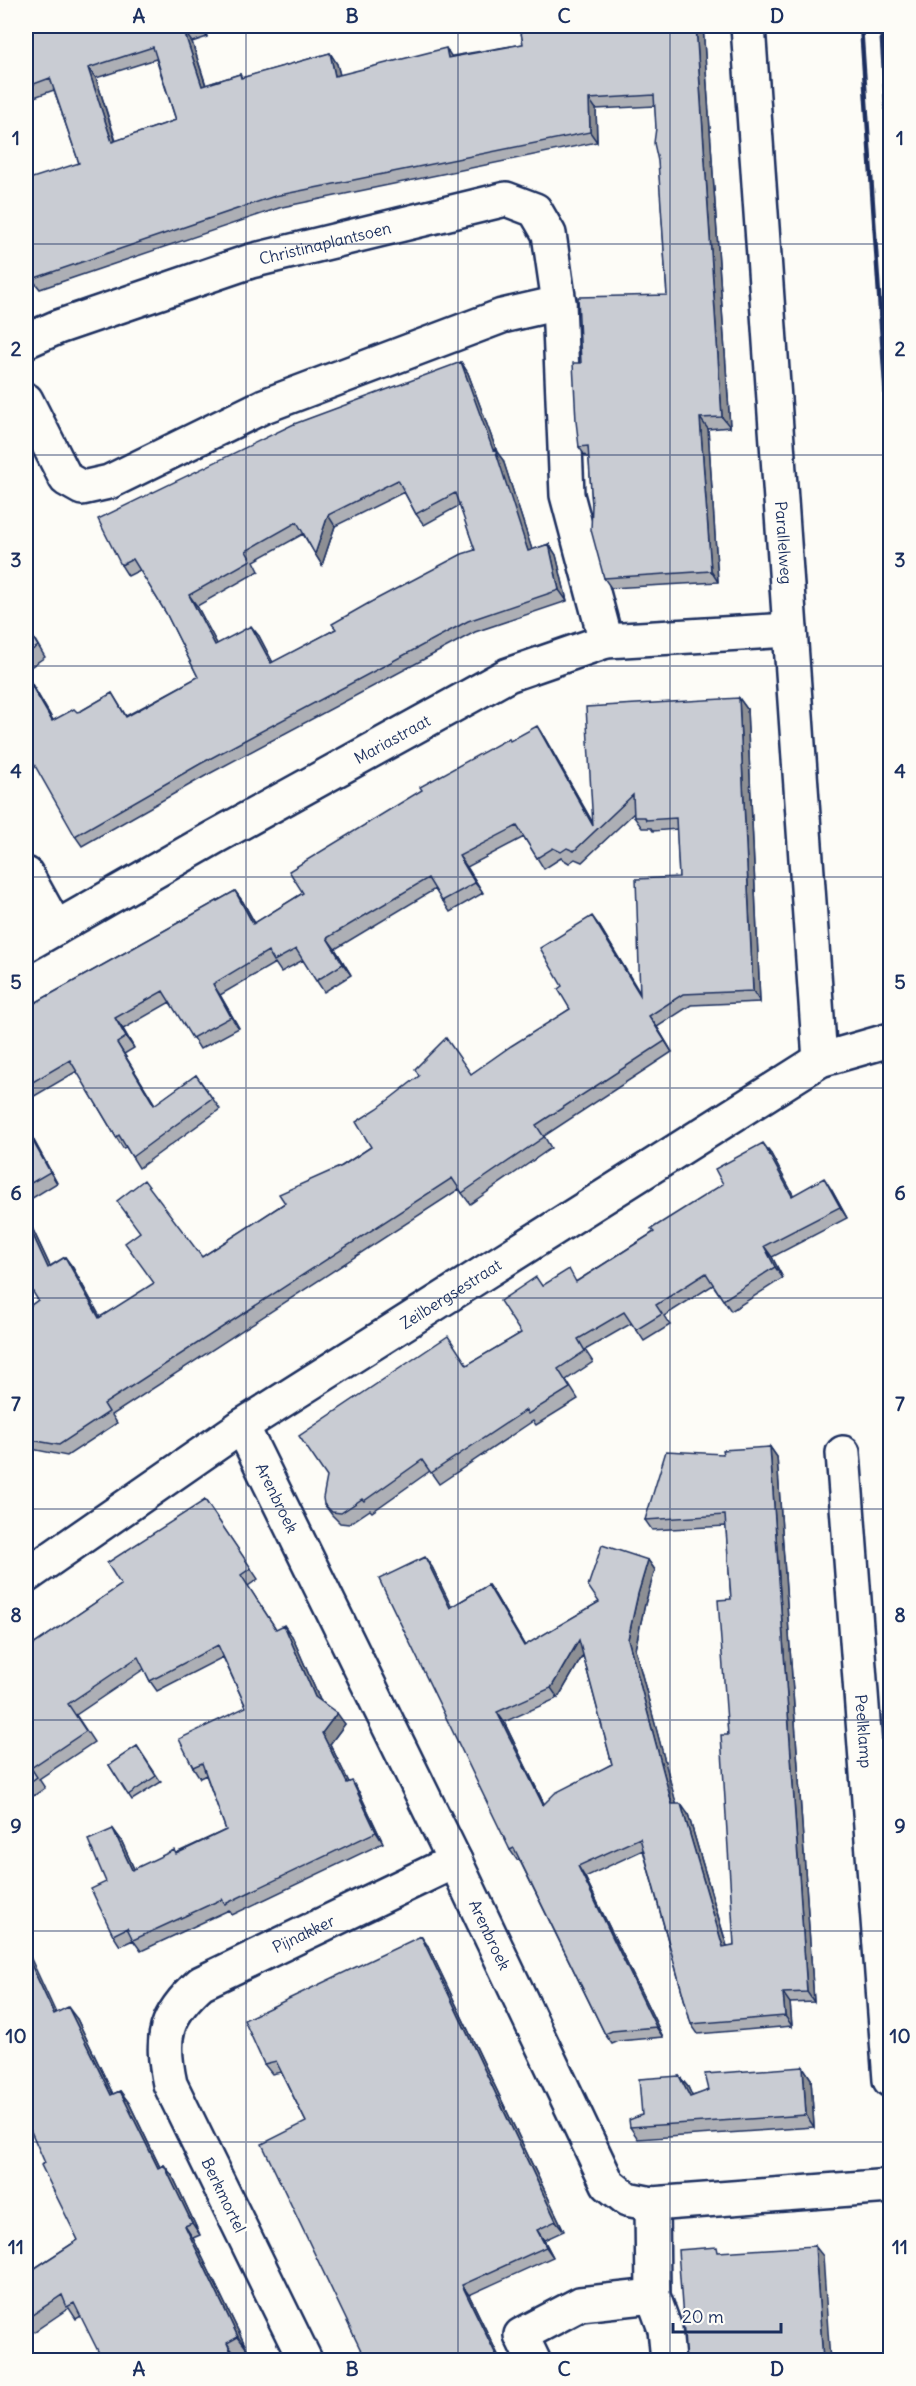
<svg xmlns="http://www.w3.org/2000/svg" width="916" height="2386" viewBox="0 0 916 2386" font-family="Delius,sans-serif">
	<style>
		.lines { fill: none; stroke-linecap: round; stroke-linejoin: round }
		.minor-casing { stroke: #1b2f5e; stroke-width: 38 }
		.minor { stroke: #fdfcf7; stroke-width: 33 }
		.rail { stroke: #1b2f5e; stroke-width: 4.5 }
		.wall { fill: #adafb5; stroke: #1b2f5e; stroke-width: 1.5; fill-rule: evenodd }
		.shaded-wall { fill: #8d8f94; stroke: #1b2f5e; stroke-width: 1.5 }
		.building { fill: #c9ccd3; stroke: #1b2f5e; stroke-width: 1.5; fill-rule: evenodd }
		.grid { fill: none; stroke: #1b2f5e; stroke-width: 1.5; stroke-opacity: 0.55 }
		.labels { text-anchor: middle; stroke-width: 6; stroke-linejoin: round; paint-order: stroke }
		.street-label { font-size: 16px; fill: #1b2f5e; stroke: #fdfcf7 }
		.neatline { fill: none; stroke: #1b2f5e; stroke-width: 2 }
		.grid-label { font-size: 20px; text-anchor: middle; font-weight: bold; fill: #1b2f5e }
	</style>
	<rect width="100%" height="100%" fill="#fdfcf7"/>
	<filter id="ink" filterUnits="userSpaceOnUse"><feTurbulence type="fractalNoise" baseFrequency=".0167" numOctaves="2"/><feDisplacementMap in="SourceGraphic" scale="12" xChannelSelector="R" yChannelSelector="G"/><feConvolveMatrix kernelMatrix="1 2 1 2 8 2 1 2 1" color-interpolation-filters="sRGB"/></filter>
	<g filter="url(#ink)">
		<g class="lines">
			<defs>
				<g id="minor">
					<path id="s1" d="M748 26 820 1060"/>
					<path id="s2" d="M26 341 58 327 251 261 506 199 535 210 549 234 559 303 567 495 606 641"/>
					<path d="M26 400 66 479 82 488 109 482 264 406 502 316 559 303"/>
					<path d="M26 874 56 928"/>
					<path id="s3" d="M26 945 213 838 508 675 606 641 790 630"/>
					<path id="s4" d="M242 1426 455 1861 608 2184 627 2199 652 2204 890 2186"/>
					<path id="s5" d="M843 1453 890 2080"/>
					<path id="s6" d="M26 1576 242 1426 820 1060 890 1040"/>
					<path d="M652 2204 653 2296 665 2329 668 2360"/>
					<path id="s7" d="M305 2360 170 2084C160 2037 164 2016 201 1983L455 1861"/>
					<path d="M533 2360 521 2335 580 2304 653 2296"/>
				</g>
			</defs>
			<use href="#minor" class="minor-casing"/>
			<use href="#minor" class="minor"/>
			<path class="rail" d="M861 26 890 459
				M881 26 890 164"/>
		</g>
		<path class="wall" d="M26 26H204L207 37 192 42 206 85 240 74 242 78 330 53 337 64 340 75 523 44 520 26H703L730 427 708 429 718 582 611 588 604 578 592 505 589 457H586L579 447 581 363 667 295 655 106 596 109 597 142 282 207 40 289 32 279 79 163 54 90 26 100ZM156 59 176 120 116 141 96 78Z
			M461 362 468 373 497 452 503 460 532 550 549 544 556 555 567 601 475 632 207 775 82 846 75 836 26 674 53 721 81 711 112 693 126 716 198 677 166 613 140 570 128 576 121 565ZM404 492 416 514 424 525 460 505 475 550 336 629 273 663 259 636 217 644 197 606 259 571 254 561 303 534 322 565 335 526Z
			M26 625 45 657 26 670Z
			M739 698 747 709 760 1002 691 1005 657 1027 672 1052 544 1136 551 1148 470 1204 459 1189 112 1415 117 1423 67 1456 26 1448V1309L38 1300 26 1215 50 1266 65 1257 73 1268 100 1317 202 1257 371 1147 471 1074 570 1009 562 986 600 927 640 993 679 877 677 829 653 831 651 828H642L634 817V813L582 862 575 859 569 863 561 858 544 869 524 837 467 867 483 893 450 912 435 889 335 949 351 975 324 992 303 960 281 972 275 963 220 995 239 1028 200 1049 170 1002 123 1029 134 1048 124 1054 155 1105 196 1075 220 1109 139 1168 126 1147 123 1148 116 1137 77 1071 26 1101V1008L235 891 243 902 255 923 303 893 509 738 511 741 544 737 593 823Z
			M26 1126 57 1183 26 1202Z
			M771 1154 793 1195 831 1189 847 1218 772 1257 783 1278 731 1311 713 1285 664 1316 670 1325 644 1341 632 1323 585 1350 593 1362 566 1380 578 1399 536 1425 533 1421 439 1484 430 1471 372 1512 370 1510 349 1524 340 1523 332 1515 324 1504 467 1365 521 1333 542 1286 577 1281 654 1232Z
			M770 1447 777 1457 814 2002 790 2003 792 2026 698 2034 691 2024 643 1850 585 1877 663 2037 619 2041 612 2044 605 2034 519 1859 517 1860 510 1850 432 1567 451 1607 488 1585 495 1595 525 1646 599 1602 648 1560 655 1570 645 1604 635 1649 676 1804 688 1814 727 1946 734 1945 728 1735 731 1599 726 1526 652 1530 645 1520 723 1454ZM583 1655 612 1764 544 1804 504 1722 558 1698Z
			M205 1500 258 1579 248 1586 276 1629 292 1636 320 1700 345 1724 330 1744 349 1783 359 1792 383 1843 232 1915 229 1910 141 1951 133 1940 120 1946 113 1935 106 1882 113 1829 121 1840 134 1869 176 1853 226 1830 206 1775 200 1778 193 1767 246 1707 223 1657 157 1691 150 1681 144 1669 76 1715 94 1742 39 1779 45 1788 26 1801V1650L121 1585Z
			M137 1746 161 1782 132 1800 109 1765Z
			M428 1946 564 2231 544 2240 553 2257 469 2295 501 2361H366L306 2122 281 2072 272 2074 264 2064Z
			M56 2013 77 2019 113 2094 120 2091 129 2103 160 2167 164 2165 173 2177 200 2235 193 2238 247 2349 235 2355 81 2316 76 2319 69 2308 26 2337V2274L78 2240 45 2163Z
			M803 2067 811 2079 814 2127 638 2139 630 2127 679 2076 688 2087 692 2096Z"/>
		<path class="shaded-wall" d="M199 26H204L207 37 200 27Z
			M696 26H703L730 427 722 417Z
			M184 31 192 42 209 96 202 86Z
			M446 48 453 59 448 58Z
			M330 53 337 64 343 87 335 76Z
			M88 68 96 78 119 153 112 142Z
			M589 99 596 109 597 142 590 132Z
			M461 362 468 373 497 452 503 460 536 562 528 551Z
			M700 418 708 429 718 582 711 571Z
			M328 515 335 526 322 565 315 554Z
			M549 544 556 555 567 601 559 590Z
			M189 595 197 606 223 655 215 645Z
			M251 626 259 636 279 674 271 663Z
			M26 674 60 732 52 721 26 676Z
			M739 698 747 709 760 1002 753 991Z
			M537 726 544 737 597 830 593 826Z
			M459 856 467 867 483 893 475 883Z
			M235 891 243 902 261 935 253 924Z
			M592 916 600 927 647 1006 640 995Z
			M327 938 335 949 351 975 343 964Z
			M213 984 220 995 239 1028 231 1017Z
			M649 1016 657 1027 672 1052 665 1041Z
			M115 1018 123 1029 134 1048 126 1037Z
			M117 1043 124 1054 162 1116 154 1105Z
			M26 1126 57 1183 50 1172 26 1129Z
			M763 1143 771 1154 800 1207 792 1196Z
			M824 1178 831 1189 847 1218 840 1207Z
			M26 1215 56 1279 48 1268 26 1220Z
			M764 1246 772 1257 783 1278 775 1267Z
			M65 1257 73 1268 107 1329 99 1318Z
			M770 1447 777 1457 814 2002 807 1992Z
			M425 1557 432 1567 457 1618 450 1608Z
			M648 1560 655 1570 645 1604 635 1649 679 1814 672 1804 628 1639 638 1594Z
			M488 1585 495 1595 531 1657 524 1646Z
			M284 1625 292 1636 323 1707 315 1697Z
			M579 1640 586 1650 558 1698 551 1688Z
			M497 1712 504 1722 550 1816 543 1805Z
			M337 1713 345 1724 330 1744 355 1794 347 1783 322 1733Z
			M352 1781 359 1792 383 1843 376 1832Z
			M681 1804 688 1814 730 1957 723 1947Z
			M113 1829 121 1840 139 1880 132 1870Z
			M578 1866 585 1877 663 2037 656 2027Z
			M421 1936 428 1946 564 2231 556 2221Z
			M26 1948 62 2026 54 2014 26 1954Z
			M783 1993 790 2003 792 2026 785 2016Z
			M68 2007 77 2019 119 2107 111 2095Z
			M803 2067 811 2079 814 2127 806 2115Z
			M679 2076 688 2087 698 2108 690 2097Z
			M120 2091 129 2103 166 2180 158 2168Z
			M164 2165 173 2177 200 2235 192 2223Z
			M185 2226 193 2238 247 2349 238 2337Z
			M537 2230 544 2240 553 2257 546 2247Z
			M815 2246 823 2256 830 2361H823Z
			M462 2285 469 2295 501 2361H499Z
			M227 2343 235 2355 238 2361H235Z"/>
		<path class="building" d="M26 26H199L200 27 184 31 202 86 240 74 241 78 330 53 335 76 446 48 448 58 523 44 520 26H696L722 417 700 418 711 571 604 578 591 530 592 505 588 446 579 447 576 421 573 363H581L578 297 667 295 658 161 654 143 656 128 654 95 589 99 590 132 275 196 32 279 26 258V180L79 163 50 78 26 87ZM153 47 176 120 112 142 88 68Z
			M461 362 493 450 495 449 528 551 549 544 559 590 468 621 200 764 75 836 26 750V676L52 721 74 709 77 712 81 711 112 693 126 717 198 677 166 613 133 559 121 565 98 519 294 424ZM398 480 416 514 455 493 475 550 462 554 369 603 332 624 336 629 271 663 251 626 215 645 189 595 251 560 246 551 297 522 315 554 328 515Z
			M26 626 38 646 26 654Z
			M739 698 753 991 683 994 649 1016 665 1041 536 1125 544 1137 462 1193 452 1178 104 1404 109 1412 59 1445 26 1439V1309L38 1300 26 1281V1220L48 1268 65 1257 99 1318 154 1283 125 1243 140 1232 117 1201 144 1180 202 1257 285 1203 279 1194 342 1166 371 1147 356 1122 378 1108 419 1076 415 1069 446 1038 471 1074 511 1046 570 1009 558 989 562 986 540 948 592 916 640 995 636 879 679 877 676 818 646 820 645 817H634L633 795 574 851 567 848 561 852 553 848 537 858 517 826 459 856 475 883 442 901 428 878 327 938 343 964 316 981 296 949 274 961 268 951 213 984 231 1017 192 1038 163 991 115 1018 126 1037 117 1043 154 1105 196 1075 212 1098 132 1157 119 1135 116 1137 70 1060 26 1086V1008L235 891 253 924 303 893 289 871 422 790 420 787 509 738 510 741 537 726 593 826 586 707Z
			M26 1129 50 1172 26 1186Z
			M763 1143 792 1196 824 1178 840 1207 764 1246 775 1267 723 1300 706 1273 656 1305 662 1314 636 1330 624 1312 578 1339 585 1351 558 1369 570 1388 528 1414 526 1410 431 1473 422 1460 364 1501 362 1499 341 1513 332 1512 324 1504 323 1498 327 1477 299 1436 448 1336 467 1365 521 1333 500 1301 536 1277 542 1286 569 1269 576 1282 654 1232 651 1229 723 1184 715 1169Z
			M770 1447 807 1992 783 1993 785 2016 691 2024 640 1838 578 1866 656 2027 612 2031 605 2034 514 1848 510 1850 379 1579 425 1557 450 1608 488 1585 524 1646 599 1602 588 1586 602 1545 648 1560 638 1594 628 1639 672 1804H681L723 1947 734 1945 721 1735H728L718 1600 731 1599 725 1515 645 1520 666 1451 723 1454 722 1450ZM579 1640 612 1764 555 1793 543 1805 497 1712 551 1688Z
			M205 1500 251 1568 241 1575 276 1629 284 1625 315 1697 337 1713 322 1733 347 1783 352 1781 376 1832 225 1904 222 1899 133 1940 127 1928 113 1935 91 1889 106 1882 88 1840 113 1829 132 1870 174 1850 176 1854 226 1830 202 1763 193 1767 179 1739 246 1707 218 1645 150 1681 138 1657 68 1704 86 1731 31 1768 37 1777 26 1785V1650L121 1585 107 1563Z
			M137 1746 156 1776 128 1795 109 1765Z
			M421 1936 556 2221 537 2230 546 2247 462 2285 499 2361H366L262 2144 306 2122 276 2061 264 2064 244 2020Z
			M26 1954 54 2014 68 2007 111 2095 120 2091 158 2168 164 2165 192 2223 185 2226 238 2337 227 2343 235 2361H103L74 2303 67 2307 62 2295 26 2319V2274L78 2240 41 2165 45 2163 26 2120Z
			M803 2067 806 2115 630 2127 629 2120 642 2115 639 2079 679 2076 690 2097 709 2090 705 2074Z
			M815 2246 823 2361H686L678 2250 717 2247 718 2252Z"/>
	</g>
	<path class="grid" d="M246 26V2360M458 26V2360M670 26V2360M26 244H890M26 455H890M26 666H890M26 877H890M26 1088H890M26 1298H890M26 1509H890M26 1720H890M26 1931H890M26 2142H890"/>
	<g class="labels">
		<g class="street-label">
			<text dy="6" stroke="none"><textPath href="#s2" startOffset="315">Christinaplantsoen</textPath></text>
			<text dy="6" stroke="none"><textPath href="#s1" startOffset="518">Parallelweg</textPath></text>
			<text dy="6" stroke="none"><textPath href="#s3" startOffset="420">Mariastraat</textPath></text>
			<text dy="6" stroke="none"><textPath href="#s6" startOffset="510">Zeilbergsestraat</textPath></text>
			<text dy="6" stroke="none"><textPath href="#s4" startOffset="80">Arenbroek</textPath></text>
			<text dy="6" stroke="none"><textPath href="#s5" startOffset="279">Peelklamp</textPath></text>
			<text dy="6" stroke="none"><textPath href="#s7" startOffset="534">Pijnakker</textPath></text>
			<text dy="6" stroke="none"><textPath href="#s4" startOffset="566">Arenbroek</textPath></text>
			<text transform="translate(224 2195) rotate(64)" y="6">Berkmortel</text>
		</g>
	</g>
	<rect width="916" height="2386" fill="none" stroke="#fdfcf7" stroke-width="66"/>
	<path d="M673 2323v9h108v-9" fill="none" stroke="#1b2f5e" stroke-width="3"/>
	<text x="682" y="2323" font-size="18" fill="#1b2f5e" stroke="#fdfcf7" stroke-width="4.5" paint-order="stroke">20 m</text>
	<rect x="33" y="33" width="850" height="2320" class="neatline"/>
	<g class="grid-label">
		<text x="139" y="23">A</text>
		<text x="352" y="23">B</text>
		<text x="564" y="23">C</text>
		<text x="777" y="23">D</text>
		<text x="16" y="145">1</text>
		<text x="900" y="145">1</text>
		<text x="16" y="356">2</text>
		<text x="900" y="356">2</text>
		<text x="16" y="567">3</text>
		<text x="900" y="567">3</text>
		<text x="16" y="778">4</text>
		<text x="900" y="778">4</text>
		<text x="16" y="989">5</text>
		<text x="900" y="989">5</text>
		<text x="16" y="1200">6</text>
		<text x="900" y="1200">6</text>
		<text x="16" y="1411">7</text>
		<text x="900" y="1411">7</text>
		<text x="16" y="1622">8</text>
		<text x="900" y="1622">8</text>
		<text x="16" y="1833">9</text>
		<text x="900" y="1833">9</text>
		<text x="16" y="2043">10</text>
		<text x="900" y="2043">10</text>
		<text x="16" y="2254">11</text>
		<text x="900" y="2254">11</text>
		<text x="139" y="2376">A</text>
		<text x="352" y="2376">B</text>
		<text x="564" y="2376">C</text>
		<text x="777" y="2376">D</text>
	</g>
</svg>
